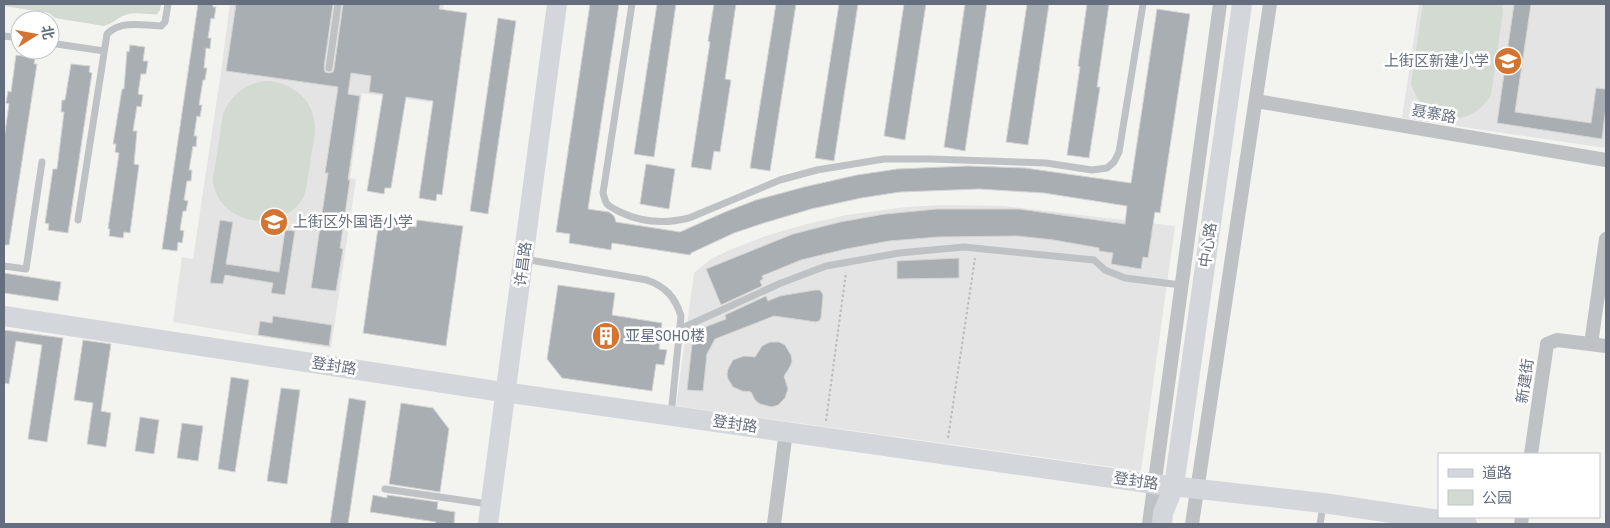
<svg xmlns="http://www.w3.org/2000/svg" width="1610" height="528" viewBox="0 0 1610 528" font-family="'Roboto Condensed','Noto Sans SC',sans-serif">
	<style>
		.built { fill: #e3e4e3 }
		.green { fill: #d3dad1 }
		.building { fill: #a9aeb3; stroke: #d4d5d3 }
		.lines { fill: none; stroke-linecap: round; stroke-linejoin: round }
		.path { stroke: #b9babd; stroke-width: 2; stroke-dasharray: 2.5 2.5; stroke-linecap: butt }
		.lane { stroke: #bfc2c5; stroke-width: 7 }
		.street { stroke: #bfc2c5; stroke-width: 14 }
		.secondary { stroke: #d3d6db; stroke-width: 20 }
		.labels { text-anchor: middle; stroke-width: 5; stroke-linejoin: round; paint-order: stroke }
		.poi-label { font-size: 15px; fill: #656e7e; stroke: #fff; text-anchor: start }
		.street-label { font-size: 15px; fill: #656e7e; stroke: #fff }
	</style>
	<rect width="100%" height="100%" fill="#f3f3f0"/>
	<path class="built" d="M230 4H444L430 102 362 93 350 178 356 179 331 348 173 322 182 257 193 259 221 72Z
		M1419 4H1606V148L1402 118Z
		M944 205 1003 206 1175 226 1141 471 676 406 694 273 711 259 732 249 766 236 803 225 847 215 906 207Z"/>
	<path class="green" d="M4 4H161L160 10 157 14C146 15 135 11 125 15 117 18 112 24 104 26L55 18 49 13 4 6Z
		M1423 4H1502L1503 12 1491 95C1469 132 1422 123 1411 83Z
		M265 81C291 81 314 99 315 127 315 139 311 152 310 165 307 178 308 194 299 204 273 234 219 222 213 182 212 178 214 171 215 167 218 149 220 132 223 114 231 95 244 84 265 81Z"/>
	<path class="building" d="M198 4H213V7H216L214 19 211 18 208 38H211L210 49 206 48 204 68H207L205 80H203L199 105H202L200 117 197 116 194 136H197L196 147 193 146 189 170H192L191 181H187L184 200 188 201 186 211H183L180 230 184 231 182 243 178 242 177 251 162 249Z
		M236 4H333L324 67 325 72 329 73 333 72 334 69 343 4H440L439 9 467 13 442 195 437 194 436 201 419 198 433 101 406 97 391 188H385L384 194 367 191 383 94 369 92 371 76 351 73 348 94 360 96 348 180H350L340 248 343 249 336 291 311 288 328 173H325L338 87 226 71Z
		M590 4H619L588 209 609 212 614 216 616 222 680 232 725 212 756 200 804 187 857 175 897 169 968 166 1025 168 1131 183 1157 9 1190 14 1160 213 1155 212 1148 258 1143 257 1141 269 1111 264 1113 253 1099 251V248L1054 240 1017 236 938 237 889 241 846 249 801 260 762 276 763 279 760 281 762 286 721 305 706 269 793 234 840 222 885 214 937 209H1019L1125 224 1127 206 1044 193 979 189 900 192 861 198 811 209 764 223 734 233 691 253 690 255 612 243 611 250 569 243 570 234 556 232Z
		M657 4H676L654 157 634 154Z
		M714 4H736L725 79 731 80 720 152 714 151 711 170 691 167 710 42 708 41Z
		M776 4H796L770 171 750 168Z
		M839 4H858L834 161 815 158Z
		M904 4H926L905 140 884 136Z
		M965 4H987L965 151 944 147Z
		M1027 4H1049L1028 145 1006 142Z
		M1087 4H1109L1097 87H1100L1089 158 1067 155 1080 67 1078 66Z
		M1514 4H1531L1515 112 1591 123 1596 88 1606 89V106L1602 139 1497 123Z
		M498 18 516 21 488 214 470 211Z
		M130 45 145 47 143 61H148L146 74H141L138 94 143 95 141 107 137 106 133 131H137L134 164 139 165 130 233 124 232 123 238 109 236 110 229H108L119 153 115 152 116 144H113L122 89H124L127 51 129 52Z
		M16 55 35 58 34 64H37L9 245H4V139L9 104 6 103 8 91 11 92Z
		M71 64 90 66 89 72 92 73 68 233 48 230 49 224 45 223 53 169H57L64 112H61L62 100H65Z
		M646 164 675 169 669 209 640 204Z
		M220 220 233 222 226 264 279 272 285 230 295 231 285 295 271 293 273 283 225 275 223 284 210 283Z
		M417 220 463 226 446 346 363 333 379 221 416 227Z
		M959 258V278L897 279V261Z
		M4 273 61 282 58 301 4 293Z
		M558 285 615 293 612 315 662 323 659 349 667 350 664 365 656 364 652 391 562 378 547 359Z
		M815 290H820L823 295 821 318 819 321 816 322 774 316 715 339 707 354 703 391 687 390 692 344 696 334 700 329 726 319 725 315 766 296 768 301 780 296Z
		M273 316 332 325 329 346 258 335 260 321 272 323Z
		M4 330 63 338 47 442 28 439 42 345 16 341 9 384 4 383Z
		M83 340 111 344 101 411 111 413 106 447 87 444 93 403 74 400Z
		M770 342H779L785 345 791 355 792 361 790 367 784 376 788 389 785 398 778 405 772 407 760 404 755 400 751 392 742 391 733 387 728 379 727 374 728 369 733 360 744 356 755 357 762 346Z
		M231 377 249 380 235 472 218 469Z
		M281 388 300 390 287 484 267 481Z
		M349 398 366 401 351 504 348 524H330Z
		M401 403 433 408 449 429 440 492 389 484Z
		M140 417 159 420 154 454 135 451Z
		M182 423 203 426 198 461 177 458Z
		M373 495 387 498V495L438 502 437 509 455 512 454 524H435L436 522 370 512Z"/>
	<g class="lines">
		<path class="path" d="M826 421 846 272
			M948 438 975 258"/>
		<path class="lane" d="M632 4 603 193C604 196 605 201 607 204 610 207 616 210 620 212 643 223 665 224 689 218L780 180 817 170 884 159H931L1046 163 1092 170 1107 168 1114 162 1119 152 1143 4
			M4 36 20 38
			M50 43 104 51
			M329 68 338 4
			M78 220 107 34C121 20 142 25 161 26L165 22 168 4
			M524 259 647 280C666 287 675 297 681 316L671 415
			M4 266 26 269 42 162
			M680 329 781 283 826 266 899 253 964 247 1094 260 1105 270 1125 278 1181 285
			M385 489 481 503
			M1320 524 1323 506"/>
		<path class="street" d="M1256 101 1606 160
			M1591 344 1606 239
			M1531 454 1547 344 1557 340 1606 346
			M774 524 786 431
			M1149 524 1220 4
			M1192 524 1270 4
			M1521 524 1522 517"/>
		<path class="secondary" d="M4 316 496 391 1154 484 1323 503 1467 524
			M488 524 557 4
			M1162 524 1163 513 1174 486 1242 4"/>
	</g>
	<defs>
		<symbol id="school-disc" viewBox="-11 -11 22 22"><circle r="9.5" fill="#d37531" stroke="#fff"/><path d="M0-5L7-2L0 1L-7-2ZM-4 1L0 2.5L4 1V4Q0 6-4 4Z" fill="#fff"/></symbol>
		<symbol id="building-disc" viewBox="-11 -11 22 22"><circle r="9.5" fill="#d37531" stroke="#fff"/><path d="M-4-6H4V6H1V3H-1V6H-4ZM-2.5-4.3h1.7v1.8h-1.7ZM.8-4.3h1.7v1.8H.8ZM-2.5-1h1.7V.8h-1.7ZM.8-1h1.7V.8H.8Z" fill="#fff"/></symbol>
	</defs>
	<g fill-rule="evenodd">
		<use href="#school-disc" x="1492" y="45" width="32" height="32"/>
		<use href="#school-disc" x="258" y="206" width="32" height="32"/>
		<use href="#building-disc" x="590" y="320" width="32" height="32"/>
	</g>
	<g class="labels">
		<g class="poi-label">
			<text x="1489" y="66" text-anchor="end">上街区新建小学</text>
			<text x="293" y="227">上街区外国语小学</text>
			<text x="625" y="341">亚星SOHO楼</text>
		</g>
		<g class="street-label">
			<text transform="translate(1434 114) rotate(10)" y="5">聂寨路</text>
			<text transform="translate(1208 245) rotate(-82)" y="5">中心路</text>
			<text transform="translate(523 264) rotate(-83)" y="5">许昌路</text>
			<text transform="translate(334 366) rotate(9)" y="5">登封路</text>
			<text transform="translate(1525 381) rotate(-82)" y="5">新建街</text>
			<text transform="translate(735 424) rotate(8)" y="5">登封路</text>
			<text transform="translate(1136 481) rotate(8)" y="5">登封路</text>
		</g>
	</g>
	<rect width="1610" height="528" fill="none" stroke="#656e7e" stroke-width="10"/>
	<rect x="1438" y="453" width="162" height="65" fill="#ffffff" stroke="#c1c5cb"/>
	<rect x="1448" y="469" width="25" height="8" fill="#d3d6db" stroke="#c1c5cb"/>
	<text x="1482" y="478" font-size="15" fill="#656e7e">道路</text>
	<rect x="1448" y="490" width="25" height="15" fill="#d3dad1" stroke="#c1c5cb"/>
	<text x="1482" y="503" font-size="15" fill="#656e7e">公园</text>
	<g transform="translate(35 35) rotate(79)"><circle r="24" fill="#ffffff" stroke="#c1c5cb"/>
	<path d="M0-4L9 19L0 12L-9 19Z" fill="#d37531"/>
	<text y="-8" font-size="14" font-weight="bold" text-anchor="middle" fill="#656e7e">北</text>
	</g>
</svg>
